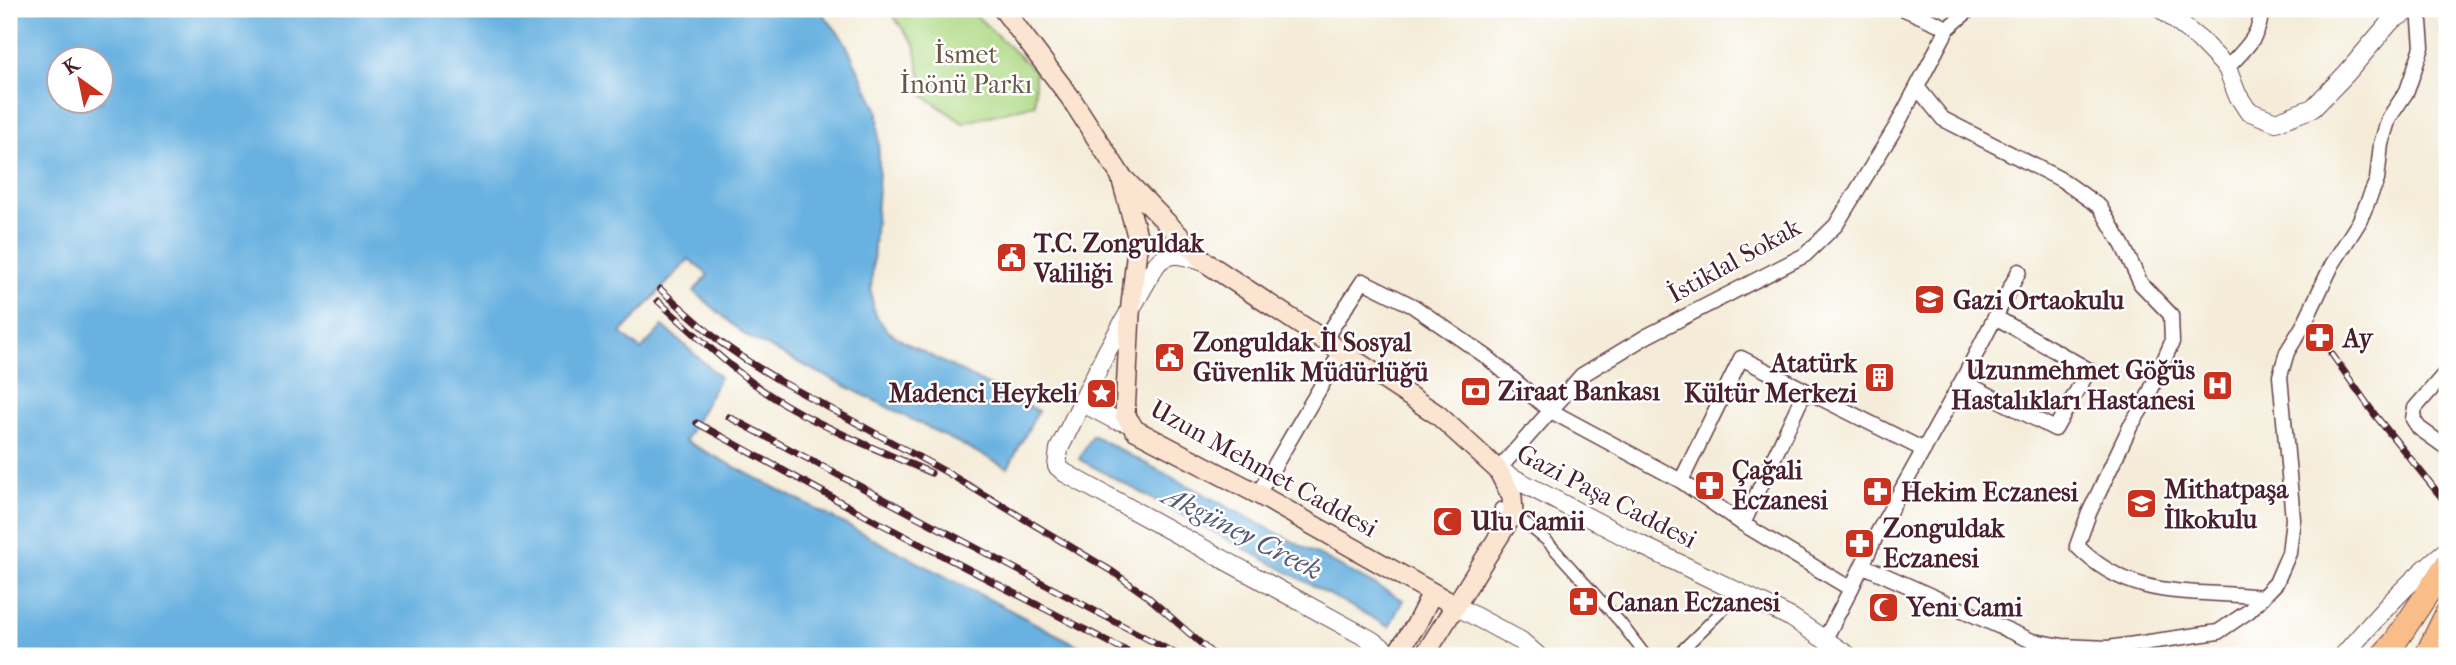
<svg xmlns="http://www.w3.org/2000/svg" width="2456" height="665" viewBox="0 0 2456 665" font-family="'IM FELL French Canon',serif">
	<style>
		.green { fill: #afda85; stroke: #7c7c58; stroke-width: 2 }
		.water { fill: #68b1e0; stroke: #596886; stroke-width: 2; fill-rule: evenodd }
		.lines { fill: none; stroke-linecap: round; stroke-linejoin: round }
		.pedestrian-casing { stroke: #643e45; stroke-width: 13 }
		.minor-casing { stroke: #643e45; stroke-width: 17 }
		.tertiary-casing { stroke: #643e45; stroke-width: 20 }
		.secondary-casing { stroke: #643e45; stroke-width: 22 }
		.trunk-casing { stroke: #643e45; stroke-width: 25 }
		.pedestrian { stroke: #fff; stroke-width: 10 }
		.minor { stroke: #fff; stroke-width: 14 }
		.tertiary { stroke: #fff; stroke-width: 18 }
		.secondary { stroke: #fce5d0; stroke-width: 19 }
		.trunk { stroke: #f8bd89; stroke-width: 23 }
		.rail-casing { stroke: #4a1f2b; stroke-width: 7 }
		.rail { stroke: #fff; stroke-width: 4.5; stroke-dasharray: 13; stroke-linecap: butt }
		.labels { text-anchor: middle; stroke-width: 5; stroke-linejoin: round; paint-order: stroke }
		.park-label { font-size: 26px; fill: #685746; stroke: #fff }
		.poi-label { font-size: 26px; font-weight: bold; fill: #4a1f2b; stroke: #fff; text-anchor: start }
		.street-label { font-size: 26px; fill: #4a1f2b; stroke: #fff }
		.water-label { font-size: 28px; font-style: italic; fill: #565973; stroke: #fff }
	</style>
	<rect width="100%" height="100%" fill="#fff"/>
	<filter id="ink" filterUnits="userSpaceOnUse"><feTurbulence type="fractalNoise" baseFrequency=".0143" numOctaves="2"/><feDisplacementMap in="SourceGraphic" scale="14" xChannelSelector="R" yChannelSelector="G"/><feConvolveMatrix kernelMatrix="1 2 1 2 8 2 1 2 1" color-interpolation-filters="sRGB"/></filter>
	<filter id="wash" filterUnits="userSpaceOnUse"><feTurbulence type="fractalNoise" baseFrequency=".00686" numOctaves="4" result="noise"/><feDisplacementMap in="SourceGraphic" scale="28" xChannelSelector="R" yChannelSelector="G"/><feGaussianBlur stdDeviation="1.57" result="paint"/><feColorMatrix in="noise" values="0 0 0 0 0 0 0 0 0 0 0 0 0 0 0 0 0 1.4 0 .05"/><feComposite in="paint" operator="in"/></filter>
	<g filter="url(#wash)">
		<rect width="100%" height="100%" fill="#f4ecd8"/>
		<path class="green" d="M895 9H969L1035 71V104L963 123 924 96 915 45 890 12Z"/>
		<path class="water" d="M9 9H819L844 40 878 111 879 172 871 291 874 313 887 330 904 342 1038 411 1008 468 746 336 694 291 708 275 689 259 621 333 641 350 663 326 720 377 685 441 1098 656H9ZM60 60H102V102H60Z
			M1092 435 1403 600 1389 627 1079 459Z"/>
	</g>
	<g filter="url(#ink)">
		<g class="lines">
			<defs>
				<path id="pedestrian" d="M1500 508 1525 523 1547 541 1620 622 1646 656
					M1676 656 1740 593"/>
				<path id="minor" d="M1904 9 1948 28
					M2227 68C2244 50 2262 35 2261 9
					M1917 87 1943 119 2062 180 2100 207 2123 246 2141 284 2171 315 2172 342 2145 403 2130 427 2089 513 2077 546C2132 602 2192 589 2263 597
					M1324 340 1363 281 1413 306 1487 357 1549 410 1681 481 1743 524 1851 589 1825 639
					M2447 371 2415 408 2413 419 2419 428 2447 448
					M1962 381 2055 429 2089 370 1995 317
					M1498 470 1582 375 1647 336 1805 255 1836 225 1897 125 1948 28 1970 9
					M1681 481 1741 358 1924 450
					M1258 494 1341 352
					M1743 524 1805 391
					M1864 566 2032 641 2062 646 2108 648 2218 632 2249 611 2276 583 2289 553 2293 519 2280 376 2287 352 2303 326 2332 265 2359 222 2377 180 2381 144 2389 118 2407 91 2422 47 2419 9
					M1851 589 1878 532 1962 381 2019 271"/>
				<path id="tertiary" d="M2161 9 2200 40 2227 68 2237 94 2248 111 2276 122 2313 108 2346 74 2391 21 2411 9
					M1205 262C1187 257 1169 248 1156 265L1107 351 1059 449 1057 466 1065 473 1371 640 1383 648 1388 656
					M1083 403 1115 420 1131 423
					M1498 470 1639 544 1792 618 1849 656
					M1456 606 1521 641 1538 656
					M2343 656C2375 619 2408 581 2447 550"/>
				<path id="secondary" d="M1003 9 1070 97 1121 176 1205 262 1438 415 1498 470 1512 497 1513 514 1424 656
					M1121 177 1138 239 1130 314 1125 415 1135 430 1258 494 1456 606
					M1395 656 1416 625 1432 593"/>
				<path id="trunk" d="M2382 656 2395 642 2447 564
					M2426 656 2447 613"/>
			</defs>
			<use href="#pedestrian" class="pedestrian-casing"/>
			<use href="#minor" class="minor-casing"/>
			<use href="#tertiary" class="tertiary-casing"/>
			<use href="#secondary" class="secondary-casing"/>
			<use href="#trunk" class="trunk-casing"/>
			<use href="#pedestrian" class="pedestrian"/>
			<use href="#minor" class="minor"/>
			<use href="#tertiary" class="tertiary"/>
			<use href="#secondary" class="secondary"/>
			<use href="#trunk" class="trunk"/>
			<defs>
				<path id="rail" d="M660 289 720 342 746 360 780 381 946 472 1113 572 1147 596 1215 656
					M658 301C701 339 742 381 793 409 837 434 884 452 931 473
					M2331 353 2375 415 2447 504
					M729 417 1180 656
					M697 423 868 517 1136 656"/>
			</defs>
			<use href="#rail" class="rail-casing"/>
			<use href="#rail" class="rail"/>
		</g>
	</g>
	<defs>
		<symbol id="civic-square" viewBox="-11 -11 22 22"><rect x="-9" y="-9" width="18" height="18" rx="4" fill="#c8321e" stroke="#fff"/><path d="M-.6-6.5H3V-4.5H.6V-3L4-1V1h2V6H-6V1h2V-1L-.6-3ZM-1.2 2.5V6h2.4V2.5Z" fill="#fff"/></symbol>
		<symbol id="school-square" viewBox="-11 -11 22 22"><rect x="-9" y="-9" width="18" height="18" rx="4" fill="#c8321e" stroke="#fff"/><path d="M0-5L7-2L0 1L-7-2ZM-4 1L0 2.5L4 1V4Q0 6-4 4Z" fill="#fff"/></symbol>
		<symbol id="pharmacy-square" viewBox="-11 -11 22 22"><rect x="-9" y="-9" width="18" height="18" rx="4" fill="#c8321e" stroke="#fff"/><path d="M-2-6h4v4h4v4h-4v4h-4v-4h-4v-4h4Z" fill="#fff"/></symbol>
		<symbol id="building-square" viewBox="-11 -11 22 22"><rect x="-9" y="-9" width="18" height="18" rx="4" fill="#c8321e" stroke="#fff"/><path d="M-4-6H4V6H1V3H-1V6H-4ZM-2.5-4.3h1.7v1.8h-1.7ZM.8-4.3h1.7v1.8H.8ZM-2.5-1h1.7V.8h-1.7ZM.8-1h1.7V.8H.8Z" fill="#fff"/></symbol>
		<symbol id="hospital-square" viewBox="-11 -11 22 22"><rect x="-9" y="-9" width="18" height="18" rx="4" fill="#c8321e" stroke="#fff"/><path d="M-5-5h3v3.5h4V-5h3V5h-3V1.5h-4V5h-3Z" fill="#fff"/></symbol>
		<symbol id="bank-square" viewBox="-11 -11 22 22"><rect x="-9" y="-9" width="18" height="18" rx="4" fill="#c8321e" stroke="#fff"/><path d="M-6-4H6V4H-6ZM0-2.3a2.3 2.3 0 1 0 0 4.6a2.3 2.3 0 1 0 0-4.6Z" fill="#fff"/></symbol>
		<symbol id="sight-square" viewBox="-11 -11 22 22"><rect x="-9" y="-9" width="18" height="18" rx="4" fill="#c8321e" stroke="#fff"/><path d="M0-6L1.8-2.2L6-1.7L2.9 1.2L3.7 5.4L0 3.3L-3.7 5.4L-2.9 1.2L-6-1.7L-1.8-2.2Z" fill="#fff"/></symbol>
		<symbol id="mosque-square" viewBox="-11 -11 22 22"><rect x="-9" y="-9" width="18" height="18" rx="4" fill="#c8321e" stroke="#fff"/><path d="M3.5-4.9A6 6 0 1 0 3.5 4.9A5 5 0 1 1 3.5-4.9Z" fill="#fff"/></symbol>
	</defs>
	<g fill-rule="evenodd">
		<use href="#civic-square" x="994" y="240" width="35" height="35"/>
		<use href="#school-square" x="1912" y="282" width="35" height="35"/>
		<use href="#pharmacy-square" x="2302" y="320" width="35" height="35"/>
		<use href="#civic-square" x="1152" y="340" width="35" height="35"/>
		<use href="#building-square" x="1862" y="360" width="35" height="35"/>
		<use href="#hospital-square" x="2200" y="368" width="35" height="35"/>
		<use href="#bank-square" x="1458" y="374" width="35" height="35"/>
		<use href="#sight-square" x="1084" y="376" width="35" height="35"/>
		<use href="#pharmacy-square" x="1692" y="468" width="35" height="35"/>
		<use href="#pharmacy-square" x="1860" y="474" width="35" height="35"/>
		<use href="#school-square" x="2124" y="486" width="35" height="35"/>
		<use href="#mosque-square" x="1430" y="504" width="35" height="35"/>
		<use href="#pharmacy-square" x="1842" y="526" width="35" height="35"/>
		<use href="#pharmacy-square" x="1566" y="584" width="35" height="35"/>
		<use href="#mosque-square" x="1866" y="590" width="35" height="35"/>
	</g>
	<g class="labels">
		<g class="park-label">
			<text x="966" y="63">İsmet<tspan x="966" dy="30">İnönü Parkı</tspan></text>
		</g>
		<g class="poi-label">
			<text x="1034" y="252">T.C. Zonguldak<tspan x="1034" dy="30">Valiliği</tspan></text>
			<text x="1953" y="309">Gazi Ortaokulu</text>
			<text x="2343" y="347">Ay</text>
			<text x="1193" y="351">Zonguldak İl Sosyal<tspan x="1193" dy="30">Güvenlik Müdürlüğü</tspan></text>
			<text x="1857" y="372" text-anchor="end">Atatürk<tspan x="1857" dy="30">Kültür Merkezi</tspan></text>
			<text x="2195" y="379" text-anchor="end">Uzunmehmet Göğüs<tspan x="2195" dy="30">Hastalıkları Hastanesi</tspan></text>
			<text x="1498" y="400">Ziraat Bankası</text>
			<text x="1078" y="402" text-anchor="end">Madenci Heykeli</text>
			<text x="1732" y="479">Çağali<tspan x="1732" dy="30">Eczanesi</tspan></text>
			<text x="2164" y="498">Mithatpaşa<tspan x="2164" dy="30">İlkokulu</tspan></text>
			<text x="1901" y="501">Hekim Eczanesi</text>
			<text x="1471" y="530">Ulu Camii</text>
			<text x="1883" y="537">Zonguldak<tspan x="1883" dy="30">Eczanesi</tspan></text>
			<text x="1607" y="611">Canan Eczanesi</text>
			<text x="1907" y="616">Yeni Cami</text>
		</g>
		<g class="street-label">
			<text transform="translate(1734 260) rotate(-29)" y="9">İstiklal Sokak</text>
			<text transform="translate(1264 468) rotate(29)" y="9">Uzun Mehmet Caddesi</text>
			<text transform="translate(1607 496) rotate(27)" y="9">Gazi Paşa Caddesi</text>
		</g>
		<g class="water-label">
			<text transform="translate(1243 532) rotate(27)" y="10">Akgüney Creek</text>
		</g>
	</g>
	<rect width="2456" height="665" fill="none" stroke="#fff" stroke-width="35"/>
	<g transform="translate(80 80) rotate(327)"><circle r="33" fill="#ffffff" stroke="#b7a5aa" stroke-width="2"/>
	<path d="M0-5L12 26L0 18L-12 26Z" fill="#c8321e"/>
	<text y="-10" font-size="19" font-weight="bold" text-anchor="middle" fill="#4a1f2b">K</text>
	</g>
</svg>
